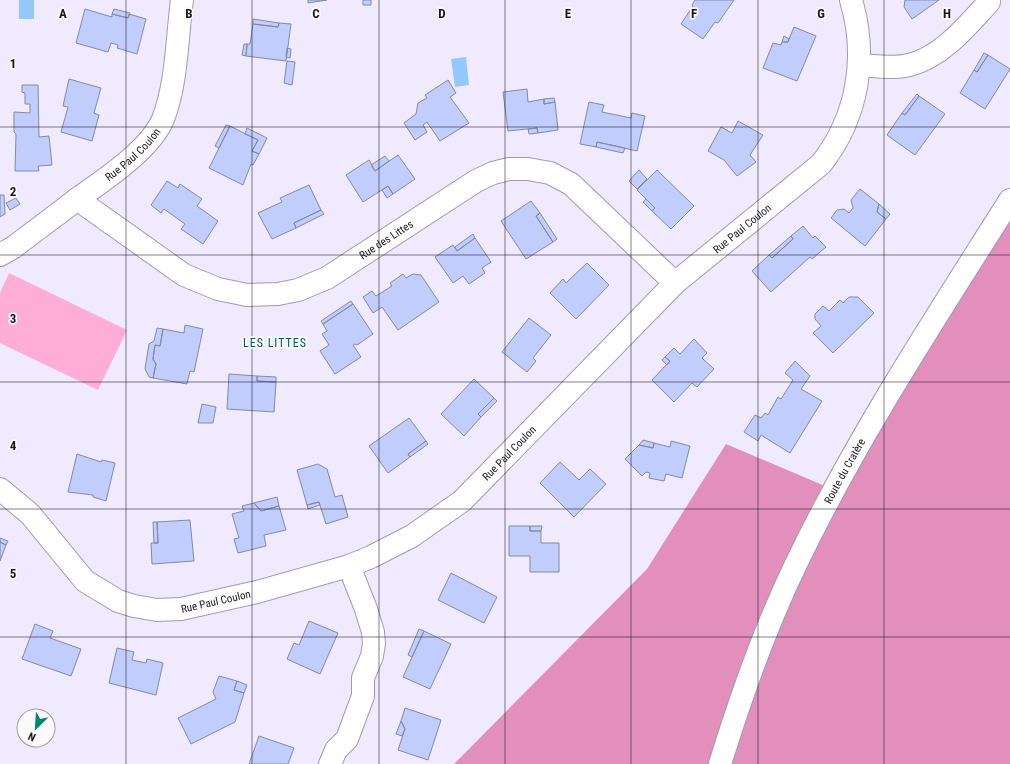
<svg xmlns="http://www.w3.org/2000/svg" width="1010" height="764" viewBox="0 0 1010 764" font-family="'Roboto Condensed',sans-serif">
	<style>
		.green { fill: #feadd6 }
		.forest { fill: #e38fbb }
		.water { fill: #92c8fb }
		.building { fill: #c0cdfd; stroke: #828aa6 }
		.lines { fill: none; stroke-linecap: round; stroke-linejoin: round }
		.minor-casing { stroke: #a19ab7; stroke-width: 24 }
		.major-casing { stroke: #a19ab7; stroke-width: 24 }
		.minor { stroke: #fff; stroke-width: 22 }
		.major { stroke: #fff; stroke-width: 22 }
		.grid { fill: none; stroke: #1a1721; stroke-width: 1; stroke-opacity: 0.55 }
		.labels { text-anchor: middle; stroke-width: 3.5; stroke-linejoin: round; paint-order: stroke }
		.street-label { font-size: 11px; fill: #1a1721; stroke: #fafafa }
		.neighbourhood-label { font-size: 12px; letter-spacing: 1px; fill: #045b49; stroke: #fafafa }
		.grid-label { font-size: 13px; text-anchor: middle; font-weight: bold; fill: #1a1721; stroke: #fafafa; stroke-width: 3.5; stroke-linejoin: round; paint-order: stroke }
	</style>
	<rect width="100%" height="100%" fill="#efeafd"/>
	<path class="green" d="M9 273 127 330 98 390 0 343V293Z"/>
	<path class="forest" d="M1010 209V764H454L647 569 726 444 839 492Z"/>
	<path class="water" d="M19 0H34V19H19Z
		M466 57 469 85 455 87 451 59Z"/>
	<path class="building" d="M308 0H327L308 3Z
		M363 0H371V5H363Z
		M695 0H734L718 23 715 22 703 39 681 24 693 6 692 5Z
		M905 0H939L912 19 904 7Z
		M85 9 112 17V14L128 18 129 14 146 19 137 54 117 48 118 45 111 43 108 52 76 43Z
		M114 9 130 13 128 18 112 14Z
		M253 19 279 23 278 27 253 24Z
		M279 23 291 24 286 61 246 56 247 44H250L253 24 278 27Z
		M794 27 816 36 797 81 763 68 773 43 781 45 782 42H788Z
		M784 36 789 39 788 42H782Z
		M244 44H247L246 56 242 55Z
		M287 48 291 49 290 58 286 57Z
		M984 53 988 55 977 72 974 70Z
		M988 55 1010 69 985 109 960 93 974 70 977 72Z
		M287 61 295 62 292 85 284 83Z
		M69 79 101 88 94 113 99 115 92 141 61 132 68 107 63 106Z
		M448 80 456 93 450 97 469 123 440 141 427 122 423 125 427 132 415 140 404 123 416 114 418 103 427 98 425 95Z
		M22 85H38L39 137 49 136 52 165 38 166 39 171H15L16 134 14 132V112L30 113V104H25V93L22 92Z
		M527 89 528 102 544 99V104L555 102 558 130 538 133 537 128 508 131 503 92Z
		M917 94 919 96 905 115 902 113Z
		M919 96 945 114 915 155 887 135 902 113 905 115Z
		M554 98 555 102 544 104V99Z
		M589 102 604 105 602 112 631 118 632 113 645 116 637 151 597 142 596 147 580 144Z
		M738 121 763 135 750 155 756 162 737 176 724 160 708 151 721 127 732 133Z
		M226 125 230 126 219 148 215 146Z
		M230 126 258 140 252 151 259 154 253 165 251 164 243 185 209 168Z
		M247 128 267 138 259 154 252 151 258 140 245 134Z
		M537 128 538 133 529 134 528 129Z
		M597 142 625 148 623 153 596 147Z
		M398 155 415 179 393 194 388 186 363 202 346 175 369 160 375 171Z
		M385 156 389 161 375 171 371 165Z
		M639 170 647 179 637 189 629 181Z
		M657 170 694 206 671 229 652 211 655 208 637 190Z
		M167 181 178 188 180 184 202 199 197 206 218 221 203 244 181 229 185 224 164 209 161 213 151 205Z
		M309 185 321 210 294 223 296 228 272 239 258 213 282 202 280 198Z
		M388 186 393 194 387 198 382 190Z
		M860 189 879 204 877 212 886 219 865 246 831 218 837 210 844 209 849 213 853 208 851 200Z
		M0 195H4L5 214 0 217Z
		M16 198 20 204 10 210 6 203Z
		M646 199 655 208 652 211 643 202Z
		M531 201 540 213 536 216 553 242 526 259 501 221Z
		M879 204 890 214 886 219 877 212Z
		M321 210 324 214 296 228 294 223Z
		M540 213 557 239 553 242 536 216Z
		M803 226 813 238 815 236 826 247 812 259 810 257 771 292 752 271 769 255 772 258 793 239 791 236Z
		M473 234 475 238 457 251 455 247Z
		M791 236 793 239 772 258 769 255Z
		M475 238 491 262 482 268 485 273 469 284 463 276 453 283 435 257 453 245 457 251Z
		M587 263 609 285 576 319 550 293 563 279 566 283Z
		M403 274 406 278 413 274 421 275 439 302 398 330 382 307 373 313 363 297 372 291 376 296 392 286 390 283Z
		M849 297H858L874 313 833 353 813 333 821 326 815 319V314L823 306 829 311 840 300 843 303Z
		M351 301 353 304 323 324 321 321Z
		M353 304 373 334 357 345 355 344 353 345 361 357 335 374 320 351 329 345 322 334 327 331 323 324Z
		M529 318 551 335 533 358 536 361 527 372 502 352Z
		M185 325 203 329 194 372 190 371 187 384 153 378 156 364 153 359 155 345 160 346 163 329 184 333Z
		M157 328 163 329 160 346 155 345 153 359 156 364 153 378 149 377 145 369 149 344 154 341Z
		M694 339 707 353 702 358 714 369 697 387 692 383 674 402 652 380 670 361 665 357 674 348 680 354Z
		M665 357 670 361 667 365 662 360Z
		M795 361 810 376 801 389 822 401 790 453 761 435 758 441 744 432 755 415 761 418 765 413 768 415 778 397 781 399 793 380 785 373Z
		M229 374 257 376V381L276 382 274 412 227 409Z
		M257 376 276 377V382L257 381Z
		M474 379 494 398 478 414 481 417 464 436 441 414Z
		M494 398 497 401 481 417 478 414Z
		M202 404 216 407 213 423H198Z
		M409 418 426 441 408 454 410 457 388 473 369 446Z
		M643 440 654 443 653 448 639 445Z
		M426 441 428 444 410 457 408 454Z
		M671 441 690 446 682 478 666 474 664 481 649 478 650 473 646 472 642 476 625 459 639 445 653 448 654 443 670 447Z
		M77 454 101 462 102 460 115 463 106 501 93 497V495L68 492Z
		M560 462 579 480 590 469 606 484 574 517 540 483Z
		M318 464 327 469 335 497 342 495 348 517 326 524 319 502 307 505 297 470Z
		M277 497 279 506 261 511 254 503Z
		M319 502 320 505 308 509 307 505Z
		M254 503 261 511 279 506 286 530 264 535 266 546 238 553 234 539 239 538 232 514 244 511 242 506Z
		M190 520 194 561 152 564 151 543H158L157 522Z
		M153 522H157L158 543H154Z
		M509 526H530V531H541V543H559V572H530V556H509Z
		M530 526H542L541 531H530Z
		M0 538 8 541 6 545 0 542Z
		M0 542 6 545 0 561Z
		M451 573 497 597 484 623 438 600Z
		M309 621 338 633 320 674 287 659 294 643 299 645Z
		M35 624 53 631 50 638 81 649 71 676 22 659Z
		M419 629 424 631 412 657 408 655Z
		M424 631 451 644 430 689 403 677Z
		M117 648 134 652 132 660 146 663 147 659 163 663 156 695 109 683Z
		M219 676 237 681 234 690 244 693 235 722 191 744 178 718 216 699 213 692Z
		M237 681 247 685 244 693 234 690Z
		M405 708 441 720 428 760 398 750 405 729 401 721Z
		M401 721 405 729 402 736 396 734Z
		M259 736 294 748 288 764H249Z"/>
	<g class="lines">
		<defs>
			<g id="minor">
				<path d="M860 65C875 66 893 69 909 65 942 57 967 26 989 2"/>
				<path id="s1" d="M77 199 184 275 218 289 247 295 278 294 298 290 327 278 476 181 493 173 509 169H528L550 173 571 184 675 283"/>
				<path id="s2" d="M0 255 14 247C36 230 58 214 80 197 105 179 151 149 163 119 177 84 177 37 182 0"/>
				<path id="s3" d="M0 489 30 514 85 581 118 601 134 606 157 610 181 609 257 592 349 566 371 557 412 536 462 501 675 283 821 164C858 117 868 57 851 0"/>
				<path d="M330 764 336 750 347 739 363 696V678L372 656 374 644 373 632 366 609 349 566"/>
			</g>
			<g id="major">
				<path id="s4" d="M720 764C741 696 765 628 796 564 857 437 935 319 1010 200"/>
			</g>
		</defs>
		<use href="#minor" class="minor-casing"/>
		<use href="#major" class="major-casing"/>
		<use href="#minor" class="minor"/>
		<use href="#major" class="major"/>
	</g>
	<path class="grid" d="M126 0V764M252 0V764M379 0V764M505 0V764M631 0V764M758 0V764M884 0V764M0 127H1010M0 255H1010M0 382H1010M0 509H1010M0 637H1010"/>
	<g class="labels">
		<g class="street-label">
			<text dy="4" stroke="none"><textPath href="#s2" startOffset="167">Rue Paul Coulon</textPath></text>
			<text dy="4" stroke="none"><textPath href="#s3" startOffset="924">Rue Paul Coulon</textPath></text>
			<text dy="4" stroke="none"><textPath href="#s1" startOffset="351">Rue des Littes</textPath></text>
			<text dy="4" stroke="none"><textPath href="#s3" startOffset="600">Rue Paul Coulon</textPath></text>
			<text dy="4" stroke="none"><textPath href="#s4" startOffset="319">Route du Cratère</textPath></text>
			<text dy="4" stroke="none"><textPath href="#s3" startOffset="264">Rue Paul Coulon</textPath></text>
		</g>
		<g class="neighbourhood-label">
			<text x="275" y="347">LES LITTES</text>
		</g>
	</g>
	<g class="grid-label">
		<text x="63" y="18">A</text>
		<text x="189" y="18">B</text>
		<text x="316" y="18">C</text>
		<text x="442" y="18">D</text>
		<text x="568" y="18">E</text>
		<text x="694" y="18">F</text>
		<text x="821" y="18">G</text>
		<text x="947" y="18">H</text>
		<text x="13" y="68">1</text>
		<text x="13" y="196">2</text>
		<text x="13" y="323">3</text>
		<text x="13" y="450">4</text>
		<text x="13" y="578">5</text>
	</g>
	<g transform="translate(36 728) rotate(205)"><circle r="19" fill="#fafafa" stroke="#a09fa3"/>
	<path d="M0-3L7 15L0 10L-7 15Z" fill="#00886d"/>
	<text y="-6" font-size="11" font-weight="bold" text-anchor="middle" fill="#1a1721">N</text>
	</g>
</svg>
